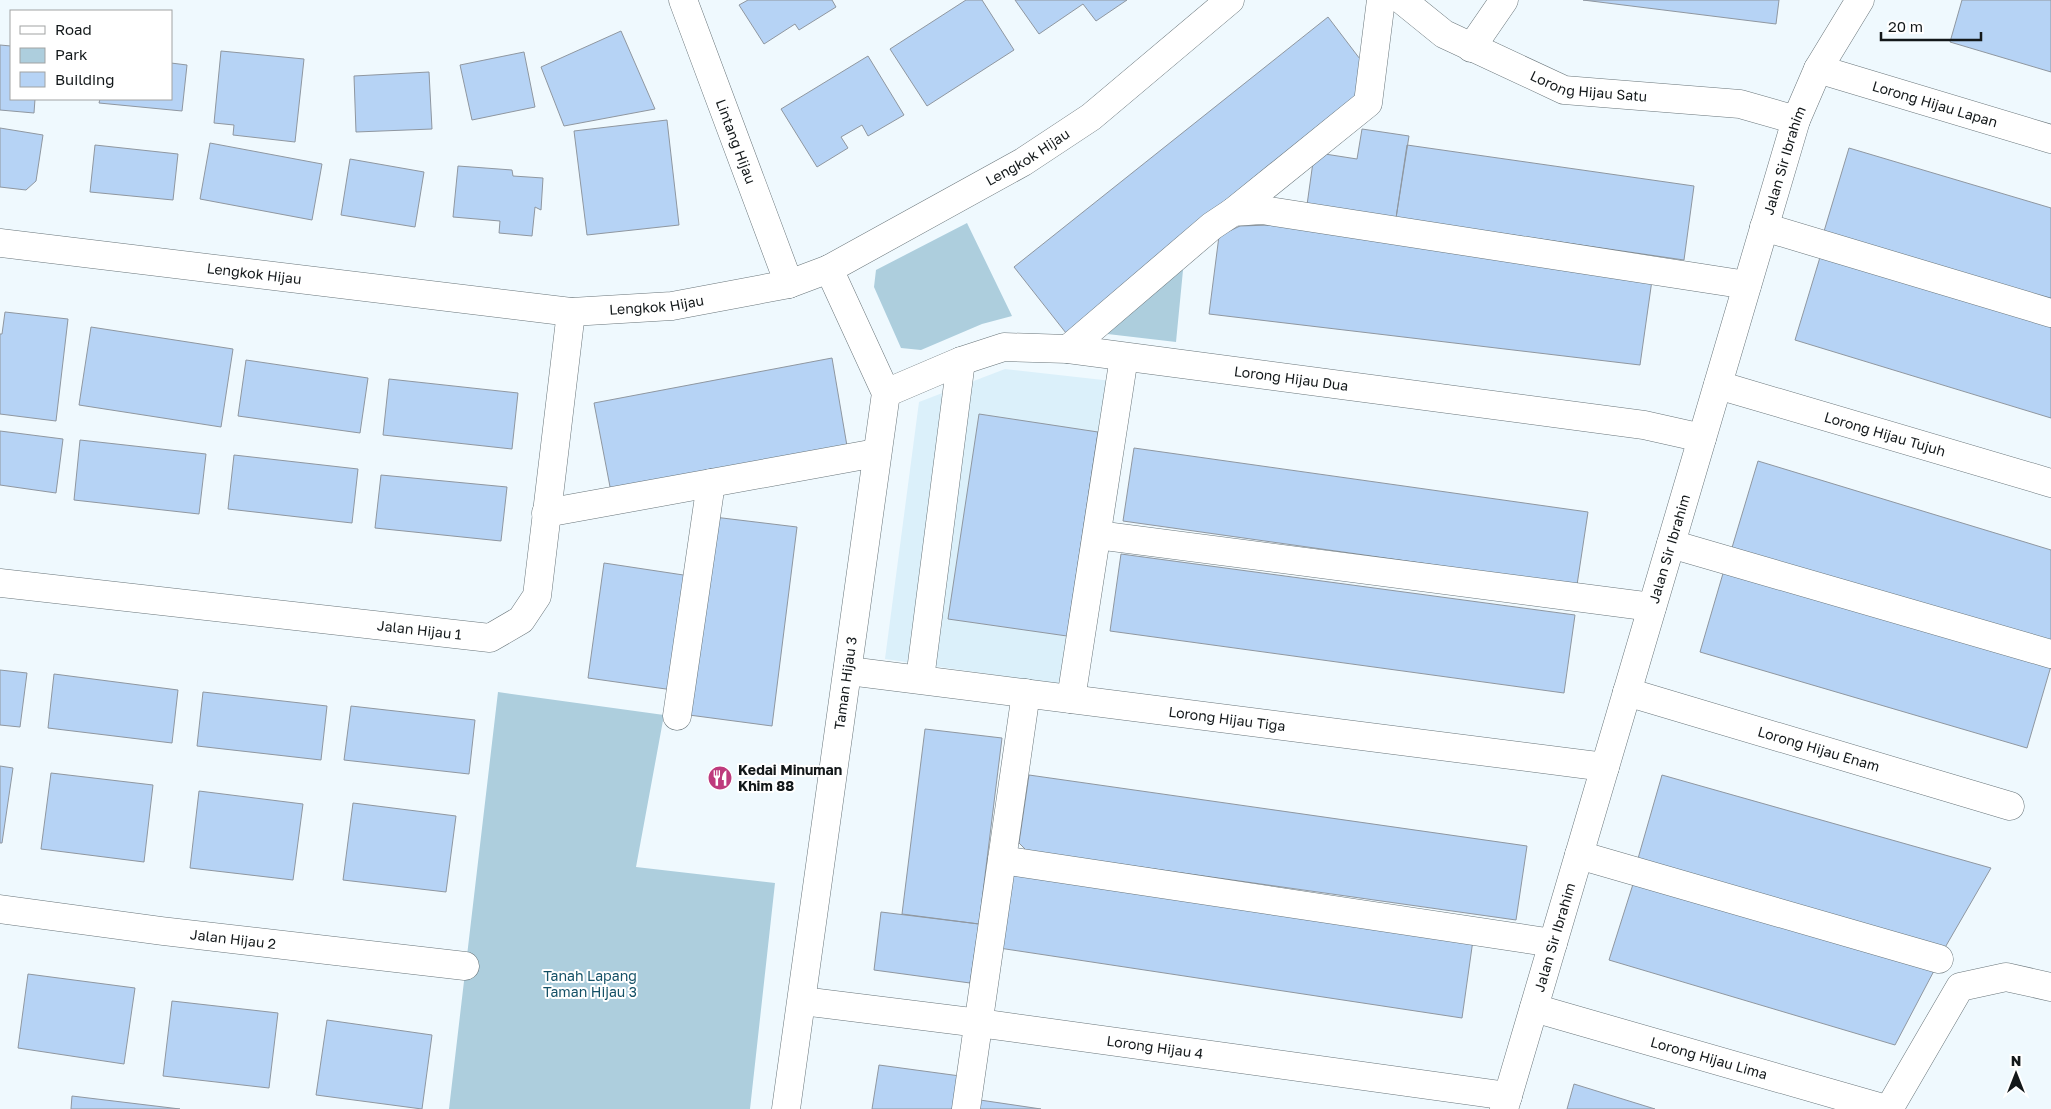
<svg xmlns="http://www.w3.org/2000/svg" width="2051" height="1109" viewBox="0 0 2051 1109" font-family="'Golos Text',sans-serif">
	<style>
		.built { fill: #dbf0fa }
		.green { fill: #adcedd }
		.building { fill: #b6d3f5; stroke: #8f97a0 }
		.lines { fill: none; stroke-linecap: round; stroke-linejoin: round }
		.minor-casing { stroke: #69757a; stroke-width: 29 }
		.minor { stroke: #fff; stroke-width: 28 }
		.labels { text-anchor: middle; stroke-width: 4; stroke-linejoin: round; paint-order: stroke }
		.street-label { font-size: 14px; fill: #13181a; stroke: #fff }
		.poi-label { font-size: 14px; font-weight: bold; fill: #13181a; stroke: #fff; text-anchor: start }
		.park-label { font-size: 14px; fill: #135066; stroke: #fff }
	</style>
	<rect width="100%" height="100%" fill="#eff9fe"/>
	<path class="built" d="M1005 369 1130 383 1086 688 885 659 919 402Z"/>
	<path class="green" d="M967 223 1012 316 982 324 921 350 901 348 874 287 876 270Z
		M1184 260 1176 342 1099 333Z
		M498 692 664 715 636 867 775 883 750 1109H449Z"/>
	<path class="building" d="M748 0H832L836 7 799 30 795 24 764 44 739 5Z
		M966 0H982L1014 50 927 106 890 49Z
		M1015 0H1127L1096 21 1083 4 1039 34Z
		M1583 0H1779L1776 24Z
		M1962 0H2051V72L1950 42Z
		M1328 17 1363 63 1354 102 1066 333 1014 267Z
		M621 31 655 109 564 126 541 67Z
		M0 45 11 46V99H35L34 113 0 110Z
		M221 51 304 59 295 142 233 135 234 125 214 123Z
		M524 52 535 107 472 120 460 65Z
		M868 56 904 115 868 136 862 125 841 137 848 148 817 167 781 109Z
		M171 63 187 65 182 111 99 103 100 99H171Z
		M429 72 432 129 356 132 354 76Z
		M667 120 679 225 587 235 574 131Z
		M0 128 43 135 36 181 26 190 0 187Z
		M1362 129 1409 136 1396 218 1307 205 1313 162 1325 154 1357 159Z
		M210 143 322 164 312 220 200 199Z
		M95 145 178 154 173 200 90 192Z
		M1407 145 1694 186 1684 260 1396 218Z
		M1849 148 2051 208V306L1822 238Z
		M350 159 424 172 415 227 341 215Z
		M458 166 512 170 513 176 543 178 541 210 535 207 532 236 499 233 500 221 453 217Z
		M1271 225 1652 280 1640 365 1209 314 1219 236 1240 226Z
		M1821 254 2051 324V418L1795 340Z
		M5 312 68 319 56 421 0 414V334H2Z
		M91 327 233 349 221 427 79 405Z
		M832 358 847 446 611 492 594 403Z
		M246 360 368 378 360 433 238 416Z
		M389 379 518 393 512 449 383 435Z
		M979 414 1098 432 1067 636 948 619Z
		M0 431 63 439 56 493 0 485Z
		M80 440 206 454 199 514 74 500Z
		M1134 448 1588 512 1577 585 1123 521Z
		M234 455 358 469 352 523 228 509Z
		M1758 461 2051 550V647L1731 551Z
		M381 475 507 487 501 541 375 528Z
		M714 517 797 527 772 726 689 715Z
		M1121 554 1575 615 1564 693 1110 631Z
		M604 563 690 576 673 690 588 678Z
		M1724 570 2051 666 2027 748 1700 652Z
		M0 670 27 673 20 727 0 725Z
		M54 674 178 690 172 743 48 728Z
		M203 692 327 706 321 760 197 746Z
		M351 706 475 720 469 774 344 760Z
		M925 729 1002 738 979 924 902 914Z
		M0 766 13 768 2 843H0Z
		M51 773 153 785 144 862 41 849Z
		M1029 775 1527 846 1516 920 1027 851 1019 843Z
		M1662 775 1991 868 1943 951 1637 862Z
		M199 791 303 804 293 880 190 868Z
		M353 803 456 816 446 892 343 880Z
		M1022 873 1473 940 1462 1018 999 948 1010 877Z
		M1634 881 1936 967 1895 1045 1609 960Z
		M881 912 979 924 970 983 874 970Z
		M28 974 135 988 124 1064 18 1048Z
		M172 1001 278 1013 269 1088 163 1076Z
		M327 1020 432 1035 422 1109 316 1095Z
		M879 1065 960 1076 955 1109H872Z
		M1574 1084 1655 1109H1567Z
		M72 1096 180 1109H71Z
		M980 1100 1041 1109H979Z"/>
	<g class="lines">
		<defs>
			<g id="minor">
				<path id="s1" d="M683 0 789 284"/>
				<path id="s2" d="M1402 0 1444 34 1564 90 1740 104 1796 120"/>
				<path d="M1471 48 1504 0"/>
				<path id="s3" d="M1818 69 2051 139"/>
				<path d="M1233 212 1368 103 1381 0"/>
				<path d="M1764 227 2051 313"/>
				<path id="s4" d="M0 243 571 312 672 306 789 284 829 269 1023 162 1091 117 1230 0"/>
				<path d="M1068 349 1212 226 1233 212 1262 210 1747 285"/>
				<path id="s5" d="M1718 385 2051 483"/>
				<path id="s6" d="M886 393 961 361 1004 347 1068 349 1644 425 1702 438"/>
				<path d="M546 513 876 453"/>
				<path d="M1097 535 1652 607"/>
				<path d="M1671 544 2051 654"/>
				<path id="s7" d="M0 583 490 638 521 620 537 596 571 312"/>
				<path id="s8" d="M849 671 1605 767"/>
				<path d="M920 679 961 361"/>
				<path id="s9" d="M1627 692 2010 806"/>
				<path d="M1071 699 1124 357"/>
				<path d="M677 716 711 483"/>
				<path d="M1579 855 1939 959"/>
				<path d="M1002 860 1553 943"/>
				<path id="s10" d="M0 909 162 931 465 966"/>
				<path id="s11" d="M802 1001 979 1023 1508 1096"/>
				<path id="s12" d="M1534 1008 1886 1109"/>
				<path id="s13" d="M786 1109 886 393 829 269"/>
				<path d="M966 1109 1026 693"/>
				<path id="s14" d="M1504 1109 1796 120 1818 69 1860 0"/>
				<path d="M1889 1109 1960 987 2006 977 2051 987"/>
			</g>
		</defs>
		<use href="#minor" class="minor-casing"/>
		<use href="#minor" class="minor"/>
	</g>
	<defs>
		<symbol id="restaurant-disc" viewBox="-11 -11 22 22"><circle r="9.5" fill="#be3a7d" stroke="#fff"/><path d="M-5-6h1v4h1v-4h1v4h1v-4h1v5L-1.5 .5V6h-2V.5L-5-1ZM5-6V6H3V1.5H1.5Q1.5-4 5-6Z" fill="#fff"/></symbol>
	</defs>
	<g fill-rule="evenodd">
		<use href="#restaurant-disc" x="706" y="764" width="28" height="28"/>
	</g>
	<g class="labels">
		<g class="street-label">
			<text dy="5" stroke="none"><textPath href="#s2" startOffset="210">Lorong Hijau Satu</textPath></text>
			<text dy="5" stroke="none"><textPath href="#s3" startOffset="122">Lorong Hijau Lapan</textPath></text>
			<text dy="5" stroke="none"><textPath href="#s1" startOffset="151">Lintang Hijau</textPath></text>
			<text dy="5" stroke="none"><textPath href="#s4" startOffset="1066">Lengkok Hijau</textPath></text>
			<text dy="5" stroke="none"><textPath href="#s14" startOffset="989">Jalan Sir Ibrahim</textPath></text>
			<text dy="5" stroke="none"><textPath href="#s4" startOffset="256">Lengkok Hijau</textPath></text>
			<text dy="5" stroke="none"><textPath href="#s4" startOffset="661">Lengkok Hijau</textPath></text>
			<text dy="5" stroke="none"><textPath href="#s6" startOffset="416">Lorong Hijau Dua</textPath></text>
			<text dy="5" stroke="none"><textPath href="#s5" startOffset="174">Lorong Hijau Tujuh</textPath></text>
			<text dy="5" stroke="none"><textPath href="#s14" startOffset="584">Jalan Sir Ibrahim</textPath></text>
			<text dy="5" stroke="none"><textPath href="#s7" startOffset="422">Jalan Hijau 1</textPath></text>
			<text dy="5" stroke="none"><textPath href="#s13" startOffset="430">Taman Hijau 3</textPath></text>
			<text dy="5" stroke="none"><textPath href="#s8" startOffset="381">Lorong Hijau Tiga</textPath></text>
			<text dy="5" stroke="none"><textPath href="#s9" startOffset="200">Lorong Hijau Enam</textPath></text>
			<text dy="5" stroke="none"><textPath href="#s14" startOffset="179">Jalan Sir Ibrahim</textPath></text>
			<text dy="5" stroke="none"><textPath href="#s10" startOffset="235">Jalan Hijau 2</textPath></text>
			<text dy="5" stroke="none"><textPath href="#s11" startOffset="356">Lorong Hijau 4</textPath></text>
			<text dy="5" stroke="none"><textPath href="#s12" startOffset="182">Lorong Hijau Lima</textPath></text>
		</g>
		<g class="poi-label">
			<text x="738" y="775">Kedai Minuman<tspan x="738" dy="16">Khim 88</tspan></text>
		</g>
		<g class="park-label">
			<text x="590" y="981">Tanah Lapang<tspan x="590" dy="16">Taman Hijau 3</tspan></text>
		</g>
	</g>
	<rect x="10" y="10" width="162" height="90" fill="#ffffff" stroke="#a1a3a3"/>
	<rect x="20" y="26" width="25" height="8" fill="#ffffff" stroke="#a1a3a3"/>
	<text x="55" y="35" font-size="15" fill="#13181a">Road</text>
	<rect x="20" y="48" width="25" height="15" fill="#adcedd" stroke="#a1a3a3"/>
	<text x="55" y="60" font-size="15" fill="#13181a">Park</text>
	<rect x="20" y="72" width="25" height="15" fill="#b6d3f5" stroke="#a1a3a3"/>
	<text x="55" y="85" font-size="15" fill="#13181a">Building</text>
	<g transform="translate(2016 1074)" stroke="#ffffff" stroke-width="4" paint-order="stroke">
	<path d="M0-4L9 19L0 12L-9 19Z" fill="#13181a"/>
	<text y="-8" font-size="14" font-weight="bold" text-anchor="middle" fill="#13181a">N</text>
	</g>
	<path d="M1881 32v8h100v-8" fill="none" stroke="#13181a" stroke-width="2.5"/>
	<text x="1888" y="32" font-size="15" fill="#13181a" stroke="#ffffff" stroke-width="4" paint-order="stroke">20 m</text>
</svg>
